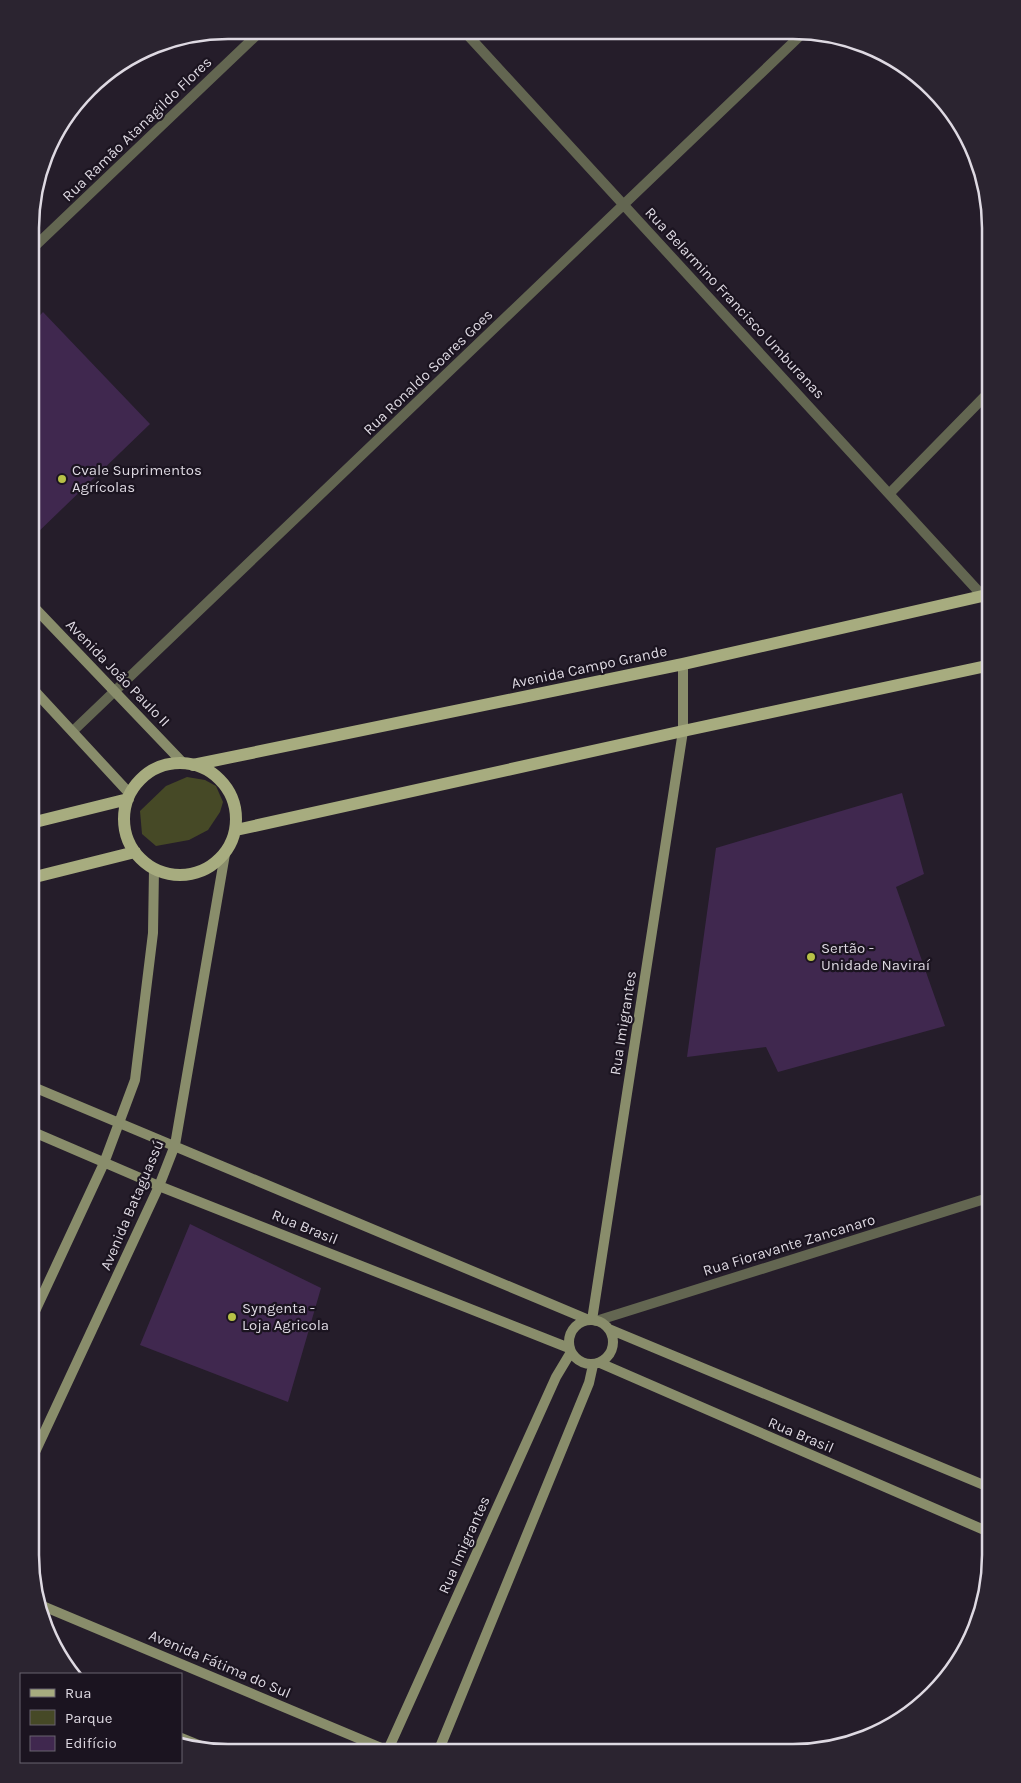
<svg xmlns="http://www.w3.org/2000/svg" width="1021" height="1783" viewBox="0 0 1021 1783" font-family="Karla,sans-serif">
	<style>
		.green { fill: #464926 }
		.building { fill: #40284f }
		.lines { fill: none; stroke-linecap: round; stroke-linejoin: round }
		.street { stroke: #636651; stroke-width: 10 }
		.secondary { stroke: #898d6b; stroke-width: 10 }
		.primary { stroke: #a7ac7f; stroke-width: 12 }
		.poi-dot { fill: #b8c147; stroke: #1b1420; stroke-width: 2 }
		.labels { text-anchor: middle; stroke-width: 4.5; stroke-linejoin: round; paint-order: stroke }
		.street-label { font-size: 15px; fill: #ded9e2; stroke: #1b1420 }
		.poi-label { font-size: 15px; fill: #ded9e2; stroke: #1b1420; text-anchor: start }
		.rim { fill: none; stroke: #ded9e2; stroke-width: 2.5 }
	</style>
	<rect width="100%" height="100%" fill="#251d2a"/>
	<path class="green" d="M187 777 205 780 216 786 223 802 220 812 208 830 189 840 156 846 142 834 140 811 166 786Z"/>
	<path class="building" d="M43 312 150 424 34 536 31 533 32 324Z
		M902 793 924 874 896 887 945 1026 778 1072 766 1047 687 1057 716 848Z
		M190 1224 321 1288 288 1402 140 1345Z"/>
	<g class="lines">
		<path class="street" d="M464 31 991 605
			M32 249 262 30
			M890 493 991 390
			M73 731 802 34
			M596 1321 991 1197"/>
		<path class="secondary" d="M31 604 183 763
			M31 687 130 794
			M31 1086 589 1320
			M31 1131 159 1186 569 1348
			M569 1342a22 22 0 1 1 44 0a22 22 0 1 1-44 0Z
			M592 1320 683 731V664
			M30 1322 104 1163 135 1080 153 933 154 869
			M609 1329 991 1488
			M600 1363 991 1533
			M30 1463 159 1186 175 1145 225 854
			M38 1604 391 1752
			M181 1738 213 1751
			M387 1752 556 1377 571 1352
			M438 1752 589 1383 593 1365"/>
		<path class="primary" d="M124 819a56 56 0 1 1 112 0a56 56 0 1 1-112 0Z
			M193 765 683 664 991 594
			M31 823 128 799
			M236 830 683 731 991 665
			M31 878 135 852"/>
	</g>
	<g class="poi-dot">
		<circle cx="62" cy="479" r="5"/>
		<circle cx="811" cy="957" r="5"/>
		<circle cx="232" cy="1317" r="5"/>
	</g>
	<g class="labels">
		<g class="street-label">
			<text transform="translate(137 129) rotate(-44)" y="5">Rua Ramão Atanagildo Flores</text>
			<text transform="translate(735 303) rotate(47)" y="5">Rua Belarmino Francisco Umburanas</text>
			<text transform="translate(428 372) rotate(-44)" y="5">Rua Ronaldo Soares Goes</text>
			<text transform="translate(589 667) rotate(-12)" y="5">Avenida Campo Grande</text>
			<text transform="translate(118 673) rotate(46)" y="5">Avenida João Paulo II</text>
			<text transform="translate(623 1023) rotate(-81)" y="5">Rua Imigrantes</text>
			<text transform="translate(132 1205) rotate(-67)" y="5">Avenida Bataguassú</text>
			<text transform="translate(305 1227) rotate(22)" y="5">Rua Brasil</text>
			<text transform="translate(789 1245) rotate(-17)" y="5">Rua Fioravante Zancanaro</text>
			<text transform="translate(801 1435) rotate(23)" y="5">Rua Brasil</text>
			<text transform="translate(464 1545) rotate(-66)" y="5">Rua Imigrantes</text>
			<text transform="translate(220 1664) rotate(23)" y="5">Avenida Fátima do Sul</text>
		</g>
		<g class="poi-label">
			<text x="72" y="475">Cvale Suprimentos<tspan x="72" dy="17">Agrícolas</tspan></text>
			<text x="821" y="953">Sertão -<tspan x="821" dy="17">Unidade Naviraí</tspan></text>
			<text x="242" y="1313">Syngenta -<tspan x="242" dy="17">Loja Agricola</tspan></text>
		</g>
	</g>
	<path d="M0 0H1021V1783H0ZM228 39H793A189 189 0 0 1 982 228V1555A189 189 0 0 1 793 1744H228A189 189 0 0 1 39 1555V228A189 189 0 0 1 228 39Z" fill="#2b2430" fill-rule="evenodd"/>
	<path class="rim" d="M228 39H793A189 189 0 0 1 982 228V1555A189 189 0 0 1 793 1744H228A189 189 0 0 1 39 1555V228A189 189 0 0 1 228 39Z"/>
	<rect x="20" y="1673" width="162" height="90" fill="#1b1420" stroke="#69636e"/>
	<rect x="30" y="1689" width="25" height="8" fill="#a7ac7f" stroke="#69636e"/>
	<text x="65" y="1698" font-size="15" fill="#ded9e2">Rua</text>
	<rect x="30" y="1710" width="25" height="15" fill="#464926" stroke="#69636e"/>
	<text x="65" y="1723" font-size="15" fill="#ded9e2">Parque</text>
	<rect x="30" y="1736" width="25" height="15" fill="#40284f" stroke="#69636e"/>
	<text x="65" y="1748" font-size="15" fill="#ded9e2">Edifício</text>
</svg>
